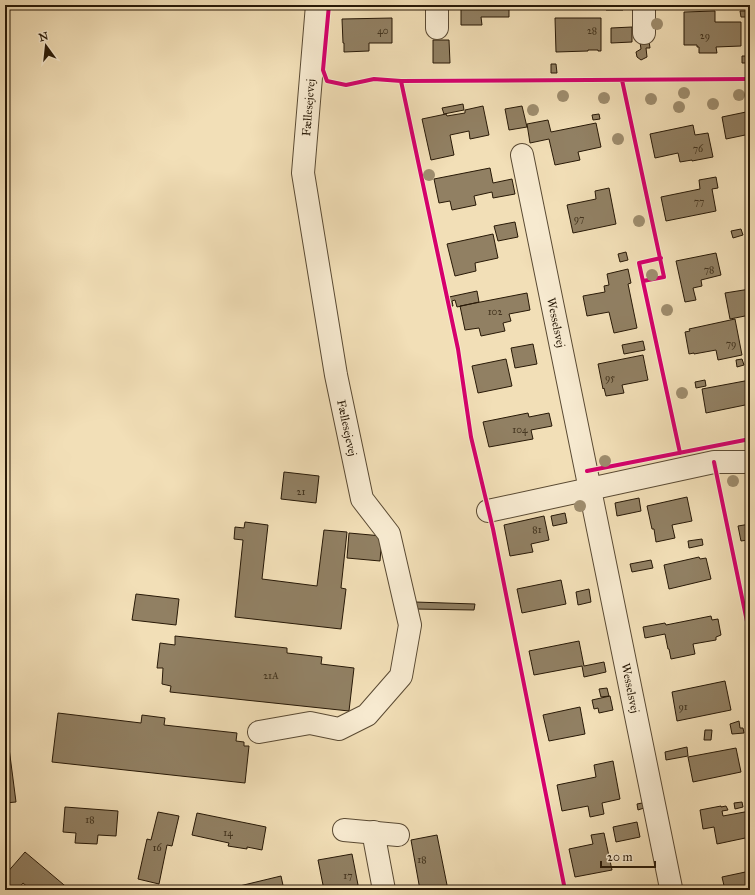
<svg xmlns="http://www.w3.org/2000/svg" width="755" height="895" viewBox="0 0 755 895" font-family="'IM FELL Great Primer',serif">
	<style>
		.building { fill: #918063; stroke: #281907 }
		.lines { fill: none; stroke-linecap: round; stroke-linejoin: round }
		.minor-casing { stroke: #5a4a33; stroke-width: 24 }
		.minor { stroke: #f7ead0; stroke-width: 22 }
		.cycleway-casing { stroke: #f7ead0; stroke-width: 6 }
		.cycleway { stroke: #d6006c; stroke-width: 4 }
		.tree { fill: #9e8d6e }
		.labels { text-anchor: middle; stroke-width: 4; stroke-linejoin: round; paint-order: stroke }
		.number-label { font-size: 10px; fill: #42331e }
		.street-label { font-size: 12px; fill: #281907; stroke: #f7ead0 }
	</style>
	<rect width="100%" height="100%" fill="#f2dfb7"/>
	<filter id="stains"><feTurbulence type="fractalNoise" baseFrequency=".005" numOctaves="4"/><feColorMatrix values="0 0 0 0 .2 0 0 0 0 .09 0 0 0 0 .02 0 0 0 .5 -.17"/></filter>
	<radialGradient id="worn" r=".72"><stop offset=".6" stop-color="#630" stop-opacity="0"/><stop offset="1" stop-color="#630" stop-opacity=".3"/></radialGradient>
	<path class="building" d="M461 5H509V17H481L482 25H461Z
		M606 5H623V10H606Z
		M715 11V22H741V46L716 47 717 53H699V47H697V45H684V12Z
		M740 11H749V17H741Z
		M392 18V43H369V51L344 52V43H343L342 19Z
		M555 18H601V51H598V50H588V51L556 52Z
		M632 27V42L611 43V28Z
		M433 40H449L450 63H433Z
		M649 41 650 48H646L647 57 641 60 637 57 636 52 641 49 640 42Z
		M742 56H747V63H742Z
		M551 64H556L557 73H551Z
		M463 104 464 110 444 114 442 108Z
		M483 106 489 135 470 139 469 131 450 135 454 155 431 160 422 119 446 114 447 116 465 113V110Z
		M522 106 527 127 509 130 505 109Z
		M746 112 750 134 726 139 722 117Z
		M599 114 600 119 593 120 592 115Z
		M548 120 551 132 596 123 601 147 578 152 580 160 555 165 549 139 530 143 527 124Z
		M693 125 695 135 708 133 713 157 692 161V160L680 162 678 153 655 158 650 134Z
		M490 168 493 183 512 179 515 194 493 198 492 192 474 196 476 205 452 210 450 201 439 203 434 179Z
		M716 177 718 188 712 189 716 211 666 221 661 197 700 189 699 180Z
		M609 188 616 224 573 233 567 205 596 199 595 191Z
		M515 222 518 237 498 241 494 226Z
		M741 229 743 235 733 238 731 231Z
		M493 234 498 258 475 263 476 271 455 276 447 244Z
		M626 252 628 260 620 262 618 254Z
		M716 253 721 275 701 280 702 286 693 288 696 300 685 302 676 261Z
		M628 269 631 283 628 284 637 328 614 333 609 312 587 316 583 296 605 292 604 286 609 285 607 274Z
		M750 289V315L730 319 725 293Z
		M477 291 479 302 457 307 455 300 452 301 453 306H451L449 297Z
		M527 293 530 310 509 314 511 321 503 323 505 331 481 336 479 328 465 330 460 306Z
		M735 319 742 355 718 360 716 350 694 354V353L689 354 685 332 690 331 689 329Z
		M643 341 645 350 624 354 622 345Z
		M533 344 537 364 515 368 511 348Z
		M643 355 648 380 622 385 624 393 606 396 604 388 603 389 598 364Z
		M506 359 512 386 478 393 472 366Z
		M742 359 744 365 737 367 736 360Z
		M705 380 706 386 696 388 695 382Z
		M750 380V404L706 413 702 389Z
		M528 413 529 417 549 413 552 426 531 430 533 439 489 447 483 422Z
		M284 472 319 476 316 503 281 499Z
		M687 497 692 521 672 525 675 538 656 542 654 529H652L647 506Z
		M639 498 641 511 617 516 615 503Z
		M565 513 567 523 553 526 551 516Z
		M544 516 549 540 531 544 533 552 510 556 504 525Z
		M245 522 268 525 262 579 317 586 324 530 347 532 341 588 346 589 341 629 235 617 243 540 234 539 235 527 244 528Z
		M750 524V550L748 540 741 541 738 526Z
		M349 533 382 536 380 561 347 558Z
		M702 539 703 545 689 548 688 541Z
		M699 557 700 559 706 558 711 579 669 589 664 565Z
		M651 560 653 568 632 572 630 564Z
		M561 580 566 604 522 613 517 589Z
		M589 589 591 602 578 605 576 592Z
		M136 594 179 599 176 625 132 620Z
		M415 602 475 604 474 610 414 609Z
		M711 616 712 620 718 619 721 635 716 637V640L693 644 695 654 671 659 669 649H668L665 634 645 638 643 627 665 623 666 625Z
		M175 636 287 648V653L322 657 321 664 354 668 349 711 170 692 171 686 162 684 163 668H157L160 643 175 645Z
		M579 641 584 666 604 662 606 672 584 677 582 666 534 675 529 651Z
		M725 681 731 710 677 721 672 692Z
		M607 688 609 696 601 697 599 689Z
		M610 696 613 710 599 713 598 708 594 709 592 700Z
		M580 707 585 734 549 741 543 715Z
		M58 713 141 723 142 715 165 718 164 725 237 733 236 741 244 742V746H249L245 783 52 762Z
		M5 717 16 802 5 803Z
		M739 721 740 728H743L744 733 732 734 730 724Z
		M705 730H712L711 740H704Z
		M687 747 688 756 666 760 665 752Z
		M736 748 741 772 693 782 688 757Z
		M613 761 620 799 602 803 604 814 590 817 588 806 562 811 557 785 596 777 594 765Z
		M742 802 743 807 735 809 734 803Z
		M642 803 644 808 638 810 637 804Z
		M721 806V807L726 806 728 810 722 811 723 816 750 811V837L717 844 714 827 703 829 700 810Z
		M65 807 118 811 116 836 98 835 97 844 75 843 76 833 63 832Z
		M158 812 179 816 172 846 167 845 159 884 138 879 147 839 151 840Z
		M197 813 266 827 262 850 247 847V849L228 846 229 843 192 835Z
		M637 822 640 837 616 842 613 827Z
		M604 833 612 870 575 877 569 849 593 844 591 835Z
		M437 835 448 890H420L411 840Z
		M25 852 70 890H31L23 883 17 890H5V875Z
		M352 854 359 890H324L318 860Z
		M750 871V890H725L722 877Z
		M281 876 284 890H223Z"/>
	<g class="lines">
		<defs>
			<g id="minor">
				<path d="M437 28V5"/>
				<path d="M644 33V5"/>
				<path id="s1" d="M522 155 671 888"/>
				<path d="M488 511 714 462H750"/>
				<path id="s2" d="M259 732 310 723 339 729 367 715 401 676 410 625 389 534 362 499 336 375 303 173 317 5"/>
				<path d="M344 830 398 835"/>
				<path d="M374 832 375 842 384 890"/>
			</g>
		</defs>
		<use href="#minor" class="minor-casing"/>
		<use href="#minor" class="minor"/>
		<defs>
			<path id="cycleway" d="M329 5 323 70 327 81 346 85 374 79 401 81 458 349 471 437 493 529 565 890
				M622 80 664 277 643 281
				M401 81 750 79
				M661 258 639 263 680 453
				M714 462 750 636
				M587 471 750 439"/>
		</defs>
		<use href="#cycleway" class="cycleway-casing"/>
		<use href="#cycleway" class="cycleway"/>
	</g>
	<g class="tree">
		<circle cx="657" cy="24" r="6"/>
		<circle cx="684" cy="93" r="6"/>
		<circle cx="739" cy="95" r="6"/>
		<circle cx="563" cy="96" r="6"/>
		<circle cx="604" cy="98" r="6"/>
		<circle cx="651" cy="99" r="6"/>
		<circle cx="713" cy="104" r="6"/>
		<circle cx="679" cy="107" r="6"/>
		<circle cx="533" cy="110" r="6"/>
		<circle cx="618" cy="139" r="6"/>
		<circle cx="429" cy="175" r="6"/>
		<circle cx="639" cy="221" r="6"/>
		<circle cx="652" cy="275" r="6"/>
		<circle cx="667" cy="310" r="6"/>
		<circle cx="682" cy="393" r="6"/>
		<circle cx="605" cy="461" r="6"/>
		<circle cx="733" cy="481" r="6"/>
		<circle cx="580" cy="506" r="6"/>
	</g>
	<g class="labels">
		<g class="number-label">
			<text x="383" y="34">40</text>
			<text x="592" y="34">28</text>
			<text x="705" y="39">29</text>
			<text x="698" y="152">76</text>
			<text x="699" y="205">77</text>
			<text x="579" y="222">97</text>
			<text x="709" y="273">78</text>
			<text x="495" y="315">102</text>
			<text x="731" y="347">79</text>
			<text x="610" y="381">95</text>
			<text x="520" y="433">104</text>
			<text x="301" y="495">21</text>
			<text x="537" y="533">81</text>
			<text x="271" y="679">21A</text>
			<text x="683" y="710">91</text>
			<text x="90" y="823">18</text>
			<text x="228" y="836">14</text>
			<text x="157" y="851">16</text>
			<text x="422" y="863">18</text>
			<text x="348" y="879">17</text>
		</g>
		<g class="street-label">
			<text dy="4" stroke="none"><textPath href="#s2" startOffset="751">Fællesejevej</textPath></text>
			<text dy="4" stroke="none"><textPath href="#s1" startOffset="171">Wesselsvej</textPath></text>
			<text transform="translate(347 428) rotate(78)" y="4">Fællesejevej</text>
			<text dy="4" stroke="none"><textPath href="#s1" startOffset="544">Wesselsvej</textPath></text>
		</g>
	</g>
	<rect width="755" height="895" fill="none" stroke="#f2dfb7" stroke-width="20"/>
	<rect x="6" y="6" width="743" height="883" fill="none" stroke="#281907" stroke-width="2"/>
	<rect x="10" y="10" width="735" height="875" fill="none" stroke="#281907"/>
	<g transform="translate(46 46) rotate(345)" stroke="#f7ead0" stroke-width="3" paint-order="stroke">
	<path d="M0-3L7 15L0 10L-7 15Z" fill="#281907"/>
	<text y="-6" font-size="11" font-weight="bold" text-anchor="middle" fill="#281907">N</text>
	</g>
	<path d="M601 861v6h54v-6" fill="none" stroke="#281907" stroke-width="2"/>
	<text x="607" y="861" font-size="12" fill="#281907" stroke="#f7ead0" stroke-width="3" paint-order="stroke">20 m</text>
	<rect width="100%" height="100%" filter="url(#stains)"/>
	<rect width="100%" height="100%" fill="url(#worn)"/>
</svg>
